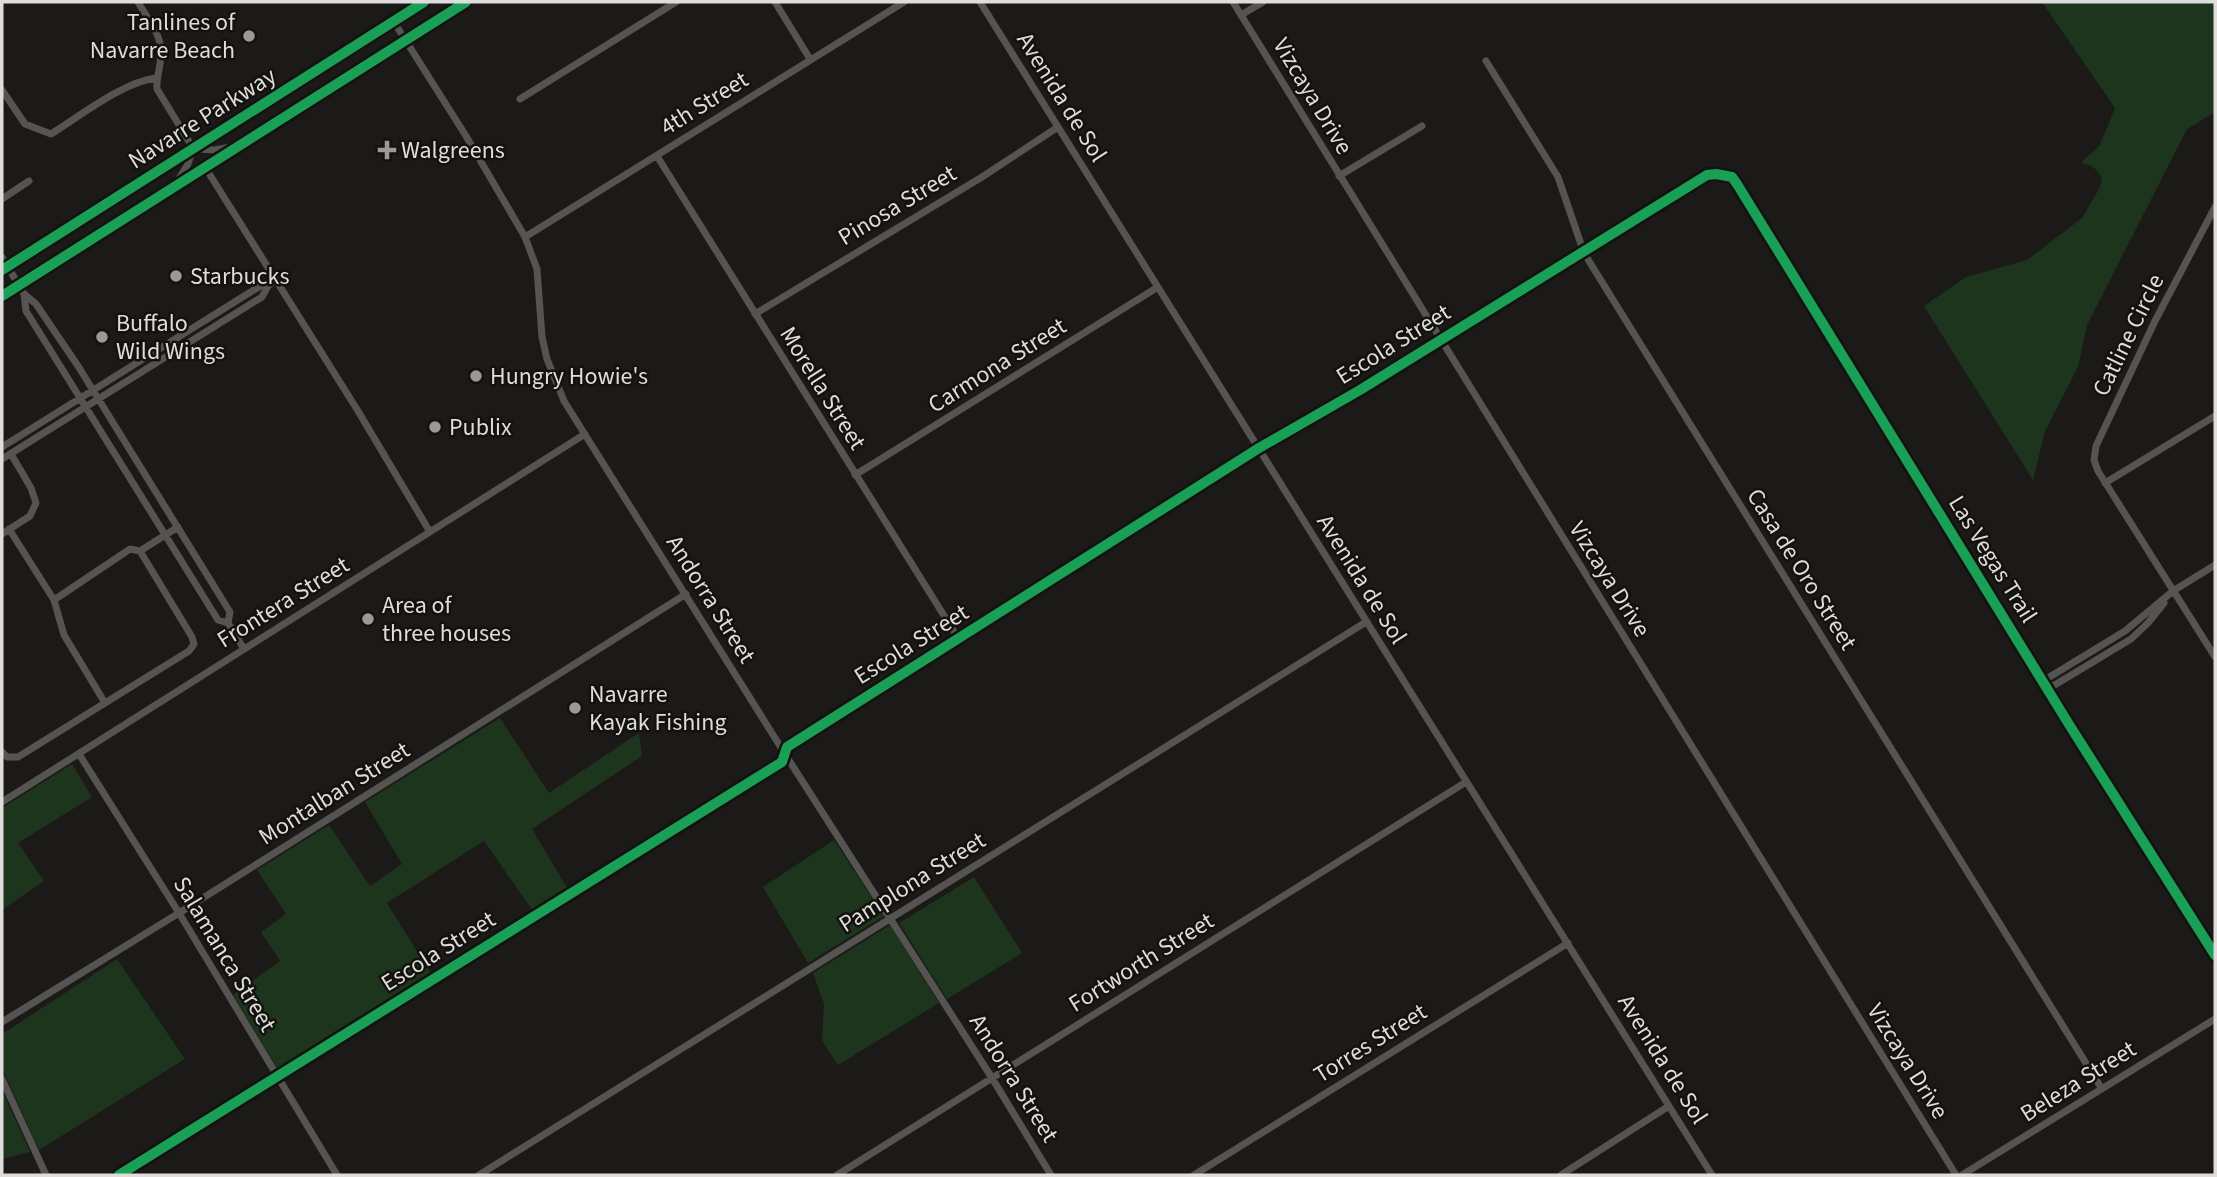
<svg xmlns="http://www.w3.org/2000/svg" width="2217" height="1177" viewBox="0 0 2217 1177" font-family="'Source Sans 3',sans-serif">
	<style>
		.green { fill: #1d341d }
		.lines { fill: none; stroke-linecap: round; stroke-linejoin: round }
		.street { stroke: #555452; stroke-width: 7 }
		.highway { stroke: #585a4e; stroke-width: 14 }
		.cycleway-casing { stroke: #14120e; stroke-width: 15 }
		.cycleway { stroke: #1a9f57; stroke-width: 10 }
		.poi-dot { fill: #9b9997; stroke: #14120e; stroke-width: 2.5 }
		.labels { text-anchor: middle; stroke-width: 5; stroke-linejoin: round; paint-order: stroke }
		.poi-label { font-size: 24px; fill: #dfdddb; stroke: #14120e; text-anchor: start }
		.street-label { font-size: 24px; fill: #dfdddb; stroke: #14120e }
	</style>
	<rect width="100%" height="100%" fill="#1c1a18"/>
	<path class="green" d="M2042 2H2215V112L2187 129 2087 325 2078 367 2045 431 2033 480 1924 306 1966 277 2027 260 2082 218 2099 189 2102 179C2097 168 2092 165 2081 163L2100 145 2115 108Z
		M500 718 549 793 639 733 642 756 532 829 568 889 533 911 484 841 387 903 431 974 278 1069 233 995 280 961 261 932 286 914 257 870 329 825 370 886 402 864 365 802Z
		M72 764 92 797 18 843 44 881 2 910V808Z
		M834 840 884 916 808 963 763 887Z
		M974 877 1022 953 947 999 899 923Z
		M890 925 939 1003 838 1065 822 1041 824 1004 813 973Z
		M117 959 185 1059 39 1150 2 1068V1034Z
		M2 1090 30 1152 2 1159Z"/>
	<g class="lines">
		<path class="street" d="M138 2C147 18 162 35 161 54 161 66 156 77 157 89L193 148 188 164 178 180
			M775 2 810 59
			M980 2 1712 1175
			M1233 2 1956 1175
			M1241 15 1263 2
			M394 22 466 136 525 237 537 269 542 337 547 359 564 401 785 754 992 1078 1051 1175
			M1486 61 1558 177 1584 253 2102 1089
			M2 90 25 124 51 134C80 116 123 82 156 78
			M520 99 676 2
			M198 149 215 150 231 147
			M657 156 958 638
			M205 167 358 411 430 532
			M1339 176 1422 126
			M2 199 29 181
			M2215 207 2155 321 2096 446 2094 460 2098 471 2215 657
			M525 237 904 2
			M2 257 24 294 36 304 78 366 230 612 228 623
			M24 294 26 311 218 620 228 623 244 649
			M755 314 982 177 1058 127
			M2 447 262 285 268 286
			M2 459 262 297 268 286 276 280
			M855 475 1158 287
			M2105 483 2215 416
			M9 529 54 600 64 635 105 703 189 651 194 644 192 637 140 551 178 527
			M2 534 30 516 36 503 31 488 11 454
			M54 600 130 549 140 551
			M2043 681 2125 631 2173 591 2215 565
			M2048 689 2131 639 2148 623 2164 603
			M2 752 7 757H18L105 703
			M79 754 179 913 337 1175
			M2 802 585 434
			M2 1022 179 913 686 594
			M2 1079 46 1175
			M119 1175 782 762 787 747 1259 448 1360 390 1707 175 1716 174 1732 177 1737 184 2070 726 2215 955
			M479 1175 1366 622
			M837 1175 1466 782
			M1194 1175 1568 943
			M1561 1175 1669 1106
			M1962 1175 2215 1019"/>
		<path class="highway" d="M2 270 424 2
			M2 296 466 2"/>
		<defs>
			<path id="cycleway" d="M2 270 424 2
				M2 296 466 2
				M119 1175 782 762 787 747 1259 448 1360 390 1707 175 1716 174 1732 177 1737 184 2070 726 2215 955"/>
		</defs>
		<use href="#cycleway" class="cycleway-casing"/>
		<use href="#cycleway" class="cycleway"/>
	</g>
	<g class="poi-dot">
		<circle cx="249" cy="36" r="7"/>
		<path d="M383.5 139.5h7v7h7v7h-7v7h-7v-7h-7v-7h7z"/>
		<circle cx="176" cy="276" r="7"/>
		<circle cx="102" cy="337" r="7"/>
		<circle cx="476" cy="376" r="7"/>
		<circle cx="435" cy="427" r="7"/>
		<circle cx="368" cy="619" r="7"/>
		<circle cx="575" cy="708" r="7"/>
	</g>
	<g class="labels">
		<g class="poi-label">
			<text x="235" y="30" text-anchor="end">Tanlines of<tspan x="235" dy="28">Navarre Beach</tspan></text>
			<text x="401" y="158">Walgreens</text>
			<text x="190" y="284">Starbucks</text>
			<text x="116" y="331">Buffalo<tspan x="116" dy="28">Wild Wings</tspan></text>
			<text x="490" y="384">Hungry Howie's</text>
			<text x="449" y="435">Publix</text>
			<text x="382" y="613">Area of<tspan x="382" dy="28">three houses</tspan></text>
			<text x="589" y="702">Navarre<tspan x="589" dy="28">Kayak Fishing</tspan></text>
		</g>
		<g class="street-label">
			<text transform="translate(1313 96) rotate(59)" y="8">Vizcaya Drive</text>
			<text transform="translate(1062 97) rotate(58)" y="8">Avenida de Sol</text>
			<text transform="translate(704 103) rotate(-32)" y="8">4th Street</text>
			<text transform="translate(202 118) rotate(-32)" y="8">Navarre Parkway</text>
			<text transform="translate(897 205) rotate(-31)" y="8">Pinosa Street</text>
			<text transform="translate(2128 335) rotate(-64)" y="8">Catline Circle</text>
			<text transform="translate(1393 344) rotate(-32)" y="8">Escola Street</text>
			<text transform="translate(997 365) rotate(-32)" y="8">Carmona Street</text>
			<text transform="translate(823 388) rotate(58)" y="8">Morella Street</text>
			<text transform="translate(1993 559) rotate(58)" y="8">Las Vegas Trail</text>
			<text transform="translate(1802 569) rotate(58)" y="8">Casa de Oro Street</text>
			<text transform="translate(1362 579) rotate(58)" y="8">Avenida de Sol</text>
			<text transform="translate(1610 579) rotate(58)" y="8">Vizcaya Drive</text>
			<text transform="translate(711 599) rotate(58)" y="8">Andorra Street</text>
			<text transform="translate(283 602) rotate(-32)" y="8">Frontera Street</text>
			<text transform="translate(911 644) rotate(-32)" y="8">Escola Street</text>
			<text transform="translate(334 793) rotate(-32)" y="8">Montalban Street</text>
			<text transform="translate(912 882) rotate(-32)" y="8">Pamplona Street</text>
			<text transform="translate(438 951) rotate(-32)" y="8">Escola Street</text>
			<text transform="translate(225 954) rotate(59)" y="8">Salamanca Street</text>
			<text transform="translate(1141 962) rotate(-32)" y="8">Fortworth Street</text>
			<text transform="translate(1370 1043) rotate(-32)" y="8">Torres Street</text>
			<text transform="translate(1663 1059) rotate(58)" y="8">Avenida de Sol</text>
			<text transform="translate(1908 1061) rotate(58)" y="8">Vizcaya Drive</text>
			<text transform="translate(1014 1078) rotate(58)" y="8">Andorra Street</text>
			<text transform="translate(2078 1081) rotate(-32)" y="8">Beleza Street</text>
		</g>
	</g>
	<rect width="2217" height="1177" fill="none" stroke="#dfdddb" stroke-width="7"/>
</svg>
